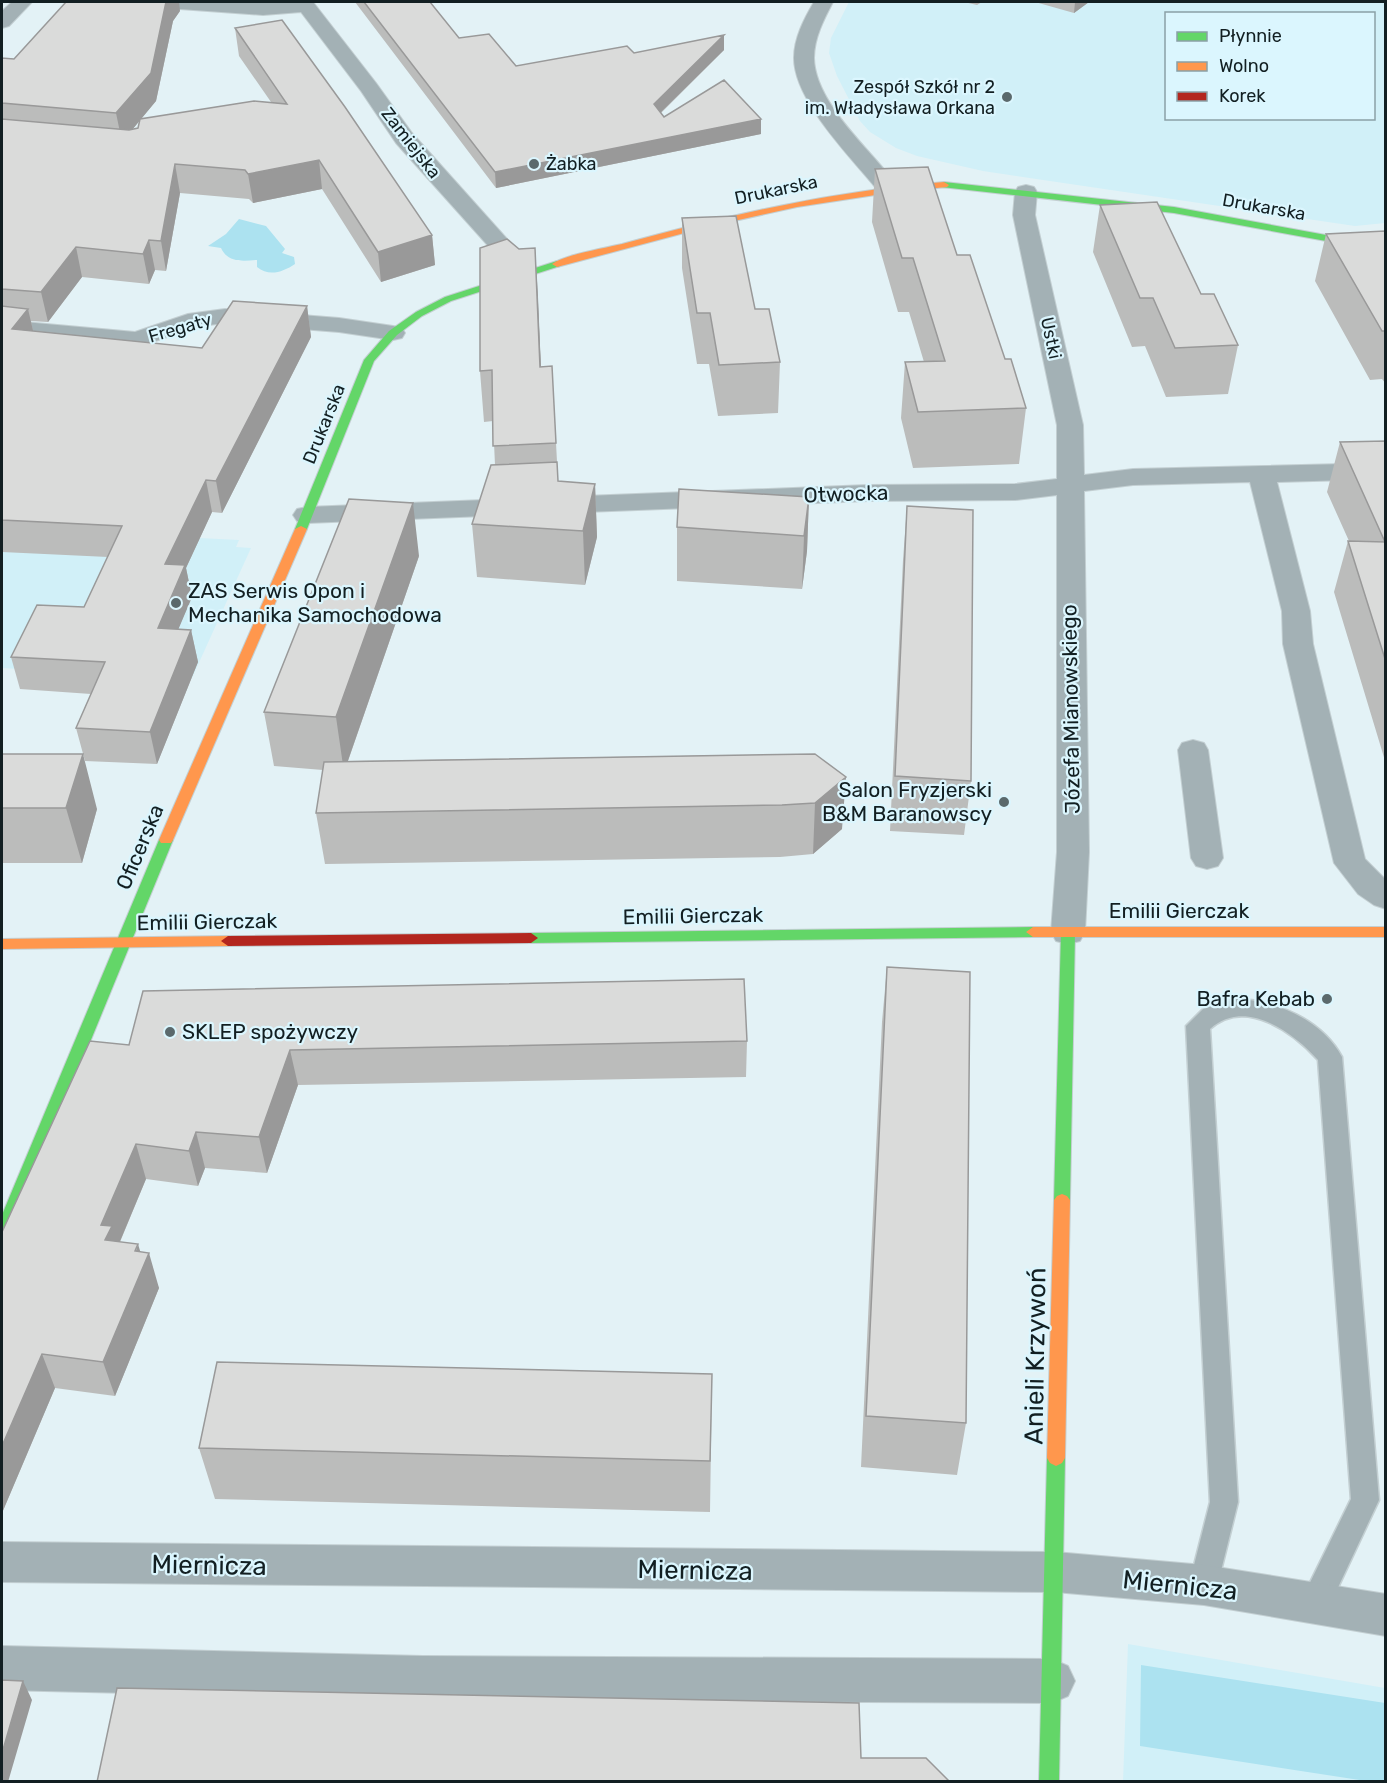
<svg xmlns="http://www.w3.org/2000/svg" width="1387" height="1783" viewBox="0 0 1387 1783" font-family="Rubik,sans-serif">
	<style>
		.built { fill: #d1f0f8; fill-rule: evenodd }
		.green { fill: #ace2f0 }
		.lines { fill: none; stroke-linecap: round; stroke-linejoin: round }
		.lane-casing { stroke: #c3cfd2; stroke-width: 3 }
		.street-casing { stroke: #c3cfd2; stroke-width: 2 }
		.fast-casing { stroke: #c3cfd2; stroke-width: 2 }
		.slow-casing { stroke: #c3cfd2; stroke-width: 2 }
		.jam-casing { stroke: #c3cfd2; stroke-width: 2 }
		.lane { fill: #a3b1b5; fill-rule: evenodd }
		.street { fill: #a3b1b5; fill-rule: evenodd }
		.fast { fill: #63d668; fill-rule: evenodd }
		.slow { fill: #ff974d; fill-rule: evenodd }
		.jam { fill: #b3261e; fill-rule: evenodd }
		.wall { fill: #bbbcbb; fill-rule: evenodd }
		.shaded-wall { fill: #999 }
		.building { fill: #dadbda; stroke: #999; stroke-width: 1.5 }
		.poi-dot { fill: #5b696c; stroke: #dbf6fe; stroke-width: 2 }
		.labels { text-anchor: middle; stroke-width: 4.5; stroke-linejoin: round; paint-order: stroke }
		.far-poi-label { font-size: 18px; fill: #121f22; stroke: #dbf6fe; text-anchor: end }
		.far-street-label { font-size: 18px; fill: #121f22; stroke: #dbf6fe }
		.street-label { font-size: 21px; fill: #121f22; stroke: #dbf6fe }
		.poi-label { font-size: 21px; fill: #121f22; stroke: #dbf6fe; text-anchor: start }
		.near-street-label { font-size: 26px; fill: #121f22; stroke: #dbf6fe }
	</style>
	<rect width="100%" height="100%" fill="#e3f2f6"/>
	<path class="built" d="M849 2H1385V223L1355 226 983 171 917 156 896 148 870 132 860 121 837 76 829 53 831 38ZM1166 14H1374V118H1166Z
		M2 528 239 540 236 547 251 548 192 678 2 668Z
		M1128 1644 1385 1688V1781L1123 1782Z"/>
	<path class="green" d="M239 219 266 226 285 249 282 253 294 257 295 264C283 272 269 277 257 267V260C242 261 228 263 221 248L208 246 226 234Z
		M1141 1665 1385 1703V1781H1366L1140 1746Z"/>
	<g class="lines">
		<defs>
			<path id="lane" d="M1236 999C1276 1000 1322 1020 1342 1057L1379 1500 1326 1613 1315 1617 1304 1613 1300 1603 1351 1499 1318 1060C1293 1032 1245 997 1210 1029L1238 1502 1215 1595 1204 1599 1193 1595 1189 1585 1210 1502 1186 1026 1206 1006Z"/>
			<path id="street" d="M12 2H32L9 26 2 28V11Z
				M156 2H313L376 83 412 133 533 268 537 273 533 278H517L396 143 361 91 301 12 263 15 166 8Z
				M814 2H833C824 19 814 38 814 58 815 105 874 152 899 188L896 193H880C854 160 794 102 794 58 794 38 804 19 814 2Z
				M1026 185 1034 187 1037 192 1035 215 1083 425 1084 475 1133 469 1386 463V479L1277 482 1310 611 1313 644 1365 859 1386 880V909L1374 905 1358 894 1334 863 1283 644 1282 611 1250 482 1133 485 1084 491 1089 852 1085 932 1080 941 1068 944 1056 941 1051 932 1057 852V495L1015 500 868 501 307 523 297 521 293 515 297 509 307 507 868 485 1015 484 1057 479V425L1013 215 1015 192 1018 187Z
				M225 309 339 318 393 326 402 328 405 333 402 338 393 340 339 332 225 323 201 326 137 347 2 334V320L135 332 188 314Z
				M1193 740 1204 743 1208 750 1223 858 1218 866 1207 869 1196 866 1191 858 1178 750 1182 743Z
				M2 1542 1055 1552 1204 1565 1386 1594V1636L1204 1605 1055 1592 2 1582Z
				M2 1646 423 1656 1052 1659 1068 1666 1075 1681 1068 1696 1052 1703 423 1700 2 1690Z"/>
			<path id="fast" d="M944 182 1174 207 1386 246V252L1174 213 941 187 939 185Z
				M557 261 562 264 560 266 451 301 422 316 397 335 374 361 307 529 301 532 297 531 295 529 364 360 389 331 416 312 445 297Z
				M166 835 173 840 26 1198 8 1235 2 1236V1215L159 840Z
				M1033 927 1040 932 1033 937 531 943 524 938 531 933Z
				M1068 927 1075 932 1070 1200 1067 1204 1062 1206 1057 1204 1054 1200 1061 932Z
				M1056 1450 1062 1453 1065 1458 1059 1782H1039L1047 1458 1050 1453Z"/>
			<path id="slow" d="M944 182 949 185 947 187 895 192 797 207 703 228 557 267 552 264C564 255 605 248 622 244 728 215 834 191 944 182Z
				M301 526 307 529 173 840 171 843H161L159 840 295 529Z
				M1033 927H1386V937H1033L1026 932Z
				M228 936 235 941 228 946 2 949V939Z
				M1062 1194 1067 1196 1070 1200 1065 1458 1062 1463 1056 1466 1050 1463 1047 1458 1054 1200 1057 1196Z"/>
			<path id="jam" d="M531 933 538 938 531 943 228 946 221 941 228 936Z"/>
		</defs>
		<use href="#lane" class="lane-casing"/>
		<use href="#street" class="street-casing"/>
		<use href="#fast" class="fast-casing"/>
		<use href="#slow" class="slow-casing"/>
		<use href="#jam" class="jam-casing"/>
		<use href="#lane" class="lane"/>
		<use href="#street" class="street"/>
		<use href="#fast" class="fast"/>
		<use href="#slow" class="slow"/>
		<use href="#jam" class="jam"/>
	</g>
	<path class="wall" d="M355 2H430L459 38 516 66 634 53 724 35V50L661 113 664 117 761 119V134L496 188Z
		M964 2H982L977 5Z
		M1035 2H1089L1074 13Z
		M180 11 173 21 156 101 141 119 271 102 239 56 235 28 432 235 435 265 381 282 322 189 253 203 249 199 180 193 166 271 155 270 149 284 82 277 48 322 31 321 33 331 202 348 307 306 311 337 222 513 212 512 186 568 192 597 178 629 191 630 198 662 157 764 85 761 76 728 91 694 20 689 11 657 84 607 108 557 2 552V58L14 59ZM140 120 138 128 132 130Z
		M875 169 957 255 1005 359 1026 408 1019 464 913 468 901 418 905 362H924L909 312H898L872 222Z
		M1100 205 1201 294 1238 345 1228 394 1166 397 1145 346 1132 347 1093 252Z
		M682 218 755 309 780 362 778 413 718 416 709 364H697L682 268Z
		M1386 232V384L1382 379 1370 380 1315 281 1326 234Z
		M535 248 541 367 552 366 558 481 595 484 597 537 585 585 477 577 472 524 495 465 493 421 484 422 480 371 519 249Z
		M1386 441V764L1334 592 1348 541H1349L1327 492 1340 442Z
		M809 497 807 551 802 589 677 581V527Z
		M907 506 971 781 964 835 890 831 903 560Z
		M419 556 348 761 815 754 842 829 813 854 780 857 325 864 316 813 323 770 274 766 264 712Z
		M2 754 97 809 82 863H2Z
		M887 967 966 1423 957 1475 861 1467 882 1022Z
		M747 1041 746 1077 298 1085 267 1173 205 1168 198 1186 146 1179 120 1242 140 1252 159 1288 115 1396 55 1388 2 1513V1232L129 1045Z
		M712 1374 710 1512 215 1499 199 1448Z"/>
	<path class="shaded-wall" d="M166 2H179L180 11 173 21 156 101 122 142 116 113Z
		M1075 2H1089L1074 13Z
		M724 35V50L654 119V104Z
		M761 119V134L496 188 495 172Z
		M319 160 322 189 253 203 248 174Z
		M175 164 180 193 166 271 161 241Z
		M432 235 435 265 381 282 378 252Z
		M149 240 155 270 149 284 143 254Z
		M76 247 82 277 48 322 41 292Z
		M535 248 538 297 543 418 540 367Z
		M307 306 311 337 222 513 216 481Z
		M28 309 35 339 12 329Z
		M206 480 212 512 186 568 192 597 165 661 158 628 165 564Z
		M595 484 597 537 585 585 583 531Z
		M809 497 807 551 802 589 804 536Z
		M413 503 419 556 344 772 336 717Z
		M191 630 198 662 157 764 150 732Z
		M83 754 97 809 82 863 66 808Z
		M846 777 842 829 813 854 815 803Z
		M290 1050 298 1085 267 1173 259 1137Z
		M196 1132 205 1168 198 1186 189 1151Z
		M136 1144 146 1179 118 1246 105 1240 101 1225Z
		M138 1244 144 1264 149 1253 159 1288 115 1396 103 1362Z
		M42 1354 55 1388 2 1513V1446Z
		M23 1681 32 1700 8 1782H2V1753Z"/>
	<path class="building" d="M66 2H166L151 73 116 113 2 103V58L14 59Z
		M364 2H430L459 38 489 34 516 66 627 46 634 53 724 35 654 104 664 117 724 80 761 119 495 172Z
		M282 20 345 107 432 235 378 252 319 160 248 174 245 170 175 164 161 241 149 240 143 254 76 247 41 292 2 289V119L129 130 138 128 140 119 254 101 287 104 235 28Z
		M928 167 957 255H970L1005 359H1011L1026 408 918 412 905 362 945 361 913 258H902L875 169Z
		M1157 202 1201 294H1214L1238 345 1175 348 1153 298H1140L1100 205Z
		M736 216 755 309H769L780 362 719 365 710 313H697L682 218Z
		M1385 231 1386 331H1382L1326 234Z
		M507 239 519 249 535 248 540 367 552 366 556 443 493 446 492 370 480 371V248Z
		M233 301 307 306 216 481 206 480 165 564 185 565 158 628 191 630 150 732 76 728 105 662 11 657 37 605 84 607 122 526 2 520V306L28 309 12 329 202 348Z
		M1386 441V662L1348 541 1385 542 1340 442Z
		M557 462 558 481 595 484 583 531 472 524 491 465Z
		M679 489 809 497 804 536 677 527Z
		M349 499 413 503 336 717 264 712Z
		M907 506 973 510 971 781 895 776Z
		M2 754H83L66 808H2Z
		M815 754 846 777 815 803 782 805 316 813 324 762Z
		M887 967 970 972 966 1423 866 1416Z
		M744 979 747 1041 290 1050 259 1137 196 1132 189 1151 136 1144 101 1225 112 1226 105 1240 138 1244 135 1251 149 1253 103 1362 42 1354 2 1446V1232L90 1041 129 1045 143 991Z
		M217 1362 712 1374 710 1461 199 1448Z
		M2 1680 23 1681 2 1753Z
		M117 1688 859 1703 861 1758H926L950 1782H97Z"/>
	<g class="poi-dot">
		<circle cx="1007" cy="97" r="6"/>
		<circle cx="534" cy="164" r="6"/>
		<circle cx="176" cy="603" r="6"/>
		<circle cx="1004" cy="802" r="6"/>
		<circle cx="1327" cy="999" r="6"/>
		<circle cx="170" cy="1032" r="6"/>
	</g>
	<g class="labels">
		<g class="far-poi-label">
			<text x="995" y="93">Zespół Szkół nr 2<tspan x="995" dy="21">im. Władysława Orkana</tspan></text>
			<text x="546" y="170" text-anchor="start">Żabka</text>
		</g>
		<g class="far-street-label">
			<text transform="translate(411 143) rotate(52)" y="6">Zamiejska</text>
			<text transform="translate(776 190) rotate(-12)" y="6">Drukarska</text>
			<text transform="translate(1264 207) rotate(10)" y="6">Drukarska</text>
			<text transform="translate(180 328) rotate(-16)" y="6">Fregaty</text>
			<text transform="translate(1051 338) rotate(78)" y="6">Ustki</text>
			<text transform="translate(324 424) rotate(-68)" y="6">Drukarska</text>
		</g>
		<g class="street-label">
			<text transform="translate(846 494) rotate(-2)" y="7">Otwocka</text>
			<text transform="translate(1071 709) rotate(-91)" y="7">Józefa Mianowskiego</text>
			<text transform="translate(140 847) rotate(-67)" y="7">Oficerska</text>
			<text x="1179" y="918">Emilii Gierczak</text>
			<text transform="translate(693 916) rotate(-1)" y="7">Emilii Gierczak</text>
			<text transform="translate(207 922) rotate(-1)" y="7">Emilii Gierczak</text>
		</g>
		<g class="poi-label">
			<text x="188" y="598">ZAS Serwis Opon i<tspan x="188" dy="24">Mechanika Samochodowa</tspan></text>
			<text x="992" y="797" text-anchor="end">Salon Fryzjerski<tspan x="992" dy="24">B&amp;M Baranowscy</tspan></text>
			<text x="1315" y="1006" text-anchor="end">Bafra Kebab</text>
			<text x="182" y="1039">SKLEP spożywczy</text>
		</g>
		<g class="near-street-label">
			<text transform="translate(1035 1356) rotate(-89)" y="9">Anieli Krzywoń</text>
			<text transform="translate(209 1565) rotate(1)" y="9">Miernicza</text>
			<text transform="translate(695 1570) rotate(1)" y="9">Miernicza</text>
			<text transform="translate(1180 1585) rotate(6)" y="9">Miernicza</text>
		</g>
	</g>
	<rect width="1387" height="1783" fill="none" stroke="#121f22" stroke-width="6"/>
	<rect x="1165" y="12" width="210" height="108" fill="#dbf6fe" stroke="#8ba0a6" stroke-width="1.5"/>
	<rect x="1177" y="32" width="30" height="9" fill="#63d668" stroke="#8ba0a6" stroke-width="1.5"/>
	<text x="1219" y="42" font-size="18" fill="#121f22">Płynnie</text>
	<rect x="1177" y="62" width="30" height="9" fill="#ff974d" stroke="#8ba0a6" stroke-width="1.5"/>
	<text x="1219" y="72" font-size="18" fill="#121f22">Wolno</text>
	<rect x="1177" y="92" width="30" height="9" fill="#b3261e" stroke="#8ba0a6" stroke-width="1.5"/>
	<text x="1219" y="102" font-size="18" fill="#121f22">Korek</text>
</svg>
